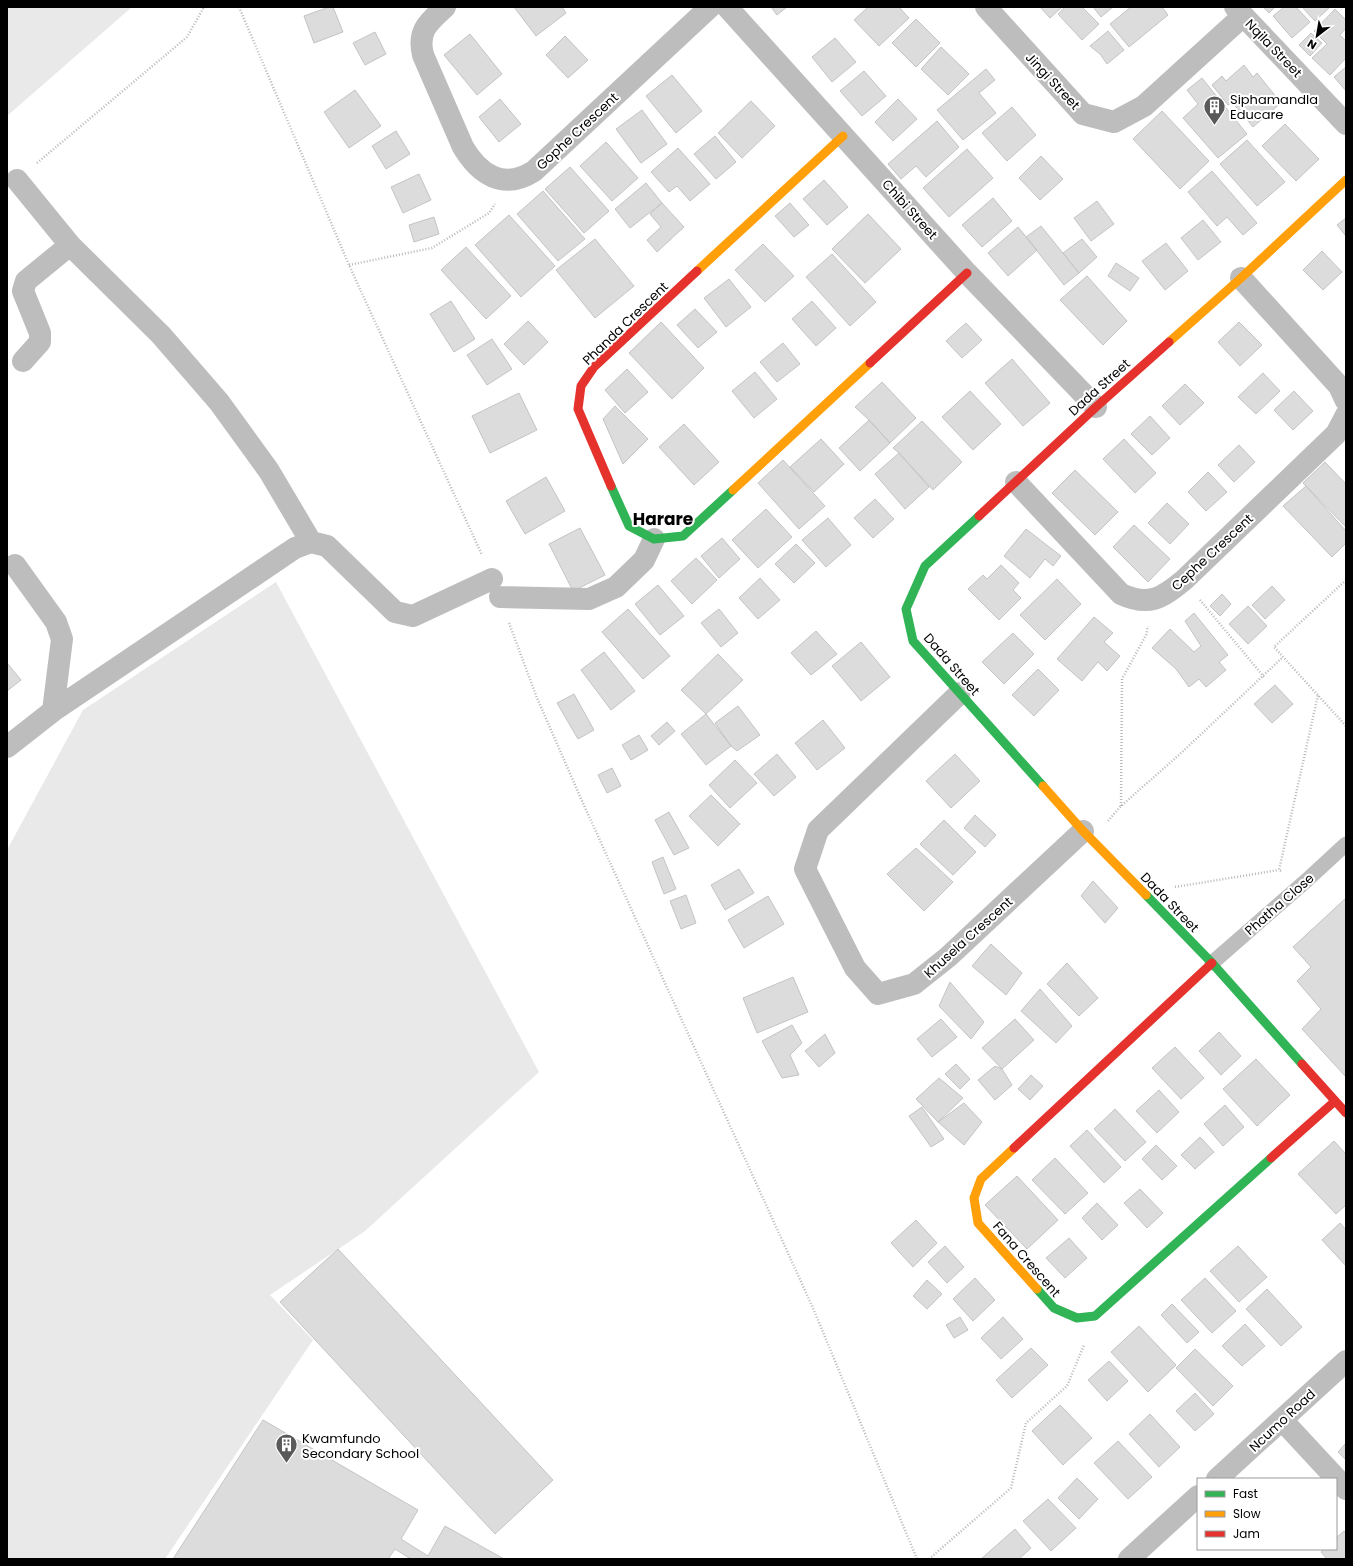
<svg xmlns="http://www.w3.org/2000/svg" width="1353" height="1566" viewBox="0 0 1353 1566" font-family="Poppins,sans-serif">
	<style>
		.green { fill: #e9e9e9 }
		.building { fill: #dcdcdc; stroke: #c4c4c4 }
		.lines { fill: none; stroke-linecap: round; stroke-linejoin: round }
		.path { stroke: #b8b8b8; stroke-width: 2.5; stroke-dasharray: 1 2; stroke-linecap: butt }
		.lane { stroke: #bdbdbd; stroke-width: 15 }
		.street { stroke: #bdbdbd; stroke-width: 22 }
		.fast { stroke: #30b455; stroke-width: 9 }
		.slow { stroke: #ff9f0a; stroke-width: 9 }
		.jam { stroke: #e5322d; stroke-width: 9 }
		.labels { text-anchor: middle; stroke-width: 4; stroke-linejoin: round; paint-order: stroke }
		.street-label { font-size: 13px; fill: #000; stroke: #fff }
		.poi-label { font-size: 13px; fill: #000; stroke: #fff; text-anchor: start }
		.district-label { font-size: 17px; font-weight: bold; fill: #000; stroke: #fff }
	</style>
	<rect width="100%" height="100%" fill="#fff"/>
	<path class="green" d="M7 7H132L7 116Z
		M276 582 539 1072 365 1231 270 1295 313 1340 165 1559H7V850L83 710Z"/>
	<path class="building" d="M329 7H333L343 32 314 43 304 16Z
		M514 7H562L566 13 536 36Z
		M771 7H787L777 15Z
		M868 7H899L909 18 879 46 854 20Z
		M1040 7H1062L1050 18Z
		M1065 7H1082L1099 24 1082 40 1058 14Z
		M1093 7H1113L1101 17Z
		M1131 7H1162L1168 15 1129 47 1110 24Z
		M1263 7H1275L1269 13Z
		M1284 7H1296L1310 22 1292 38 1273 16Z
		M1302 7H1330L1315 21Z
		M1335 9 1346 20V28L1340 35 1346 41V58L1330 75 1312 58 1327 44 1314 31Z
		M916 19 940 43 916 67 892 43Z
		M1108 31 1124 50 1107 64 1100 54 1090 46Z
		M375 32 386 54 365 65 353 43Z
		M1311 33 1322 43 1310 56 1299 45Z
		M470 34 502 74 477 95 444 55Z
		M565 36 588 60 568 78 546 55Z
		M835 38 856 62 832 82 812 57Z
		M941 47 969 74 948 95 921 69Z
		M1244 65 1253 77 1257 73 1281 103 1253 127 1232 102 1228 105 1212 85 1222 76 1226 81Z
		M1346 67V91L1334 77Z
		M986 69 995 80 979 93 996 113 963 140 937 110Z
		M864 71 886 96 862 116 840 91Z
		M672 75 702 111 676 133 646 96Z
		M1202 78 1247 134 1218 158 1183 118 1198 104 1187 90Z
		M355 90 381 126 349 148 324 112Z
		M500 99 521 124 499 142 479 117Z
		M898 99 917 119 893 141 875 122Z
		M751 101 775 126 742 158 718 133Z
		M1012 107 1036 135 1007 161 982 133Z
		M642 110 667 144 641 163 616 129Z
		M1162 111 1209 161 1180 189 1133 139Z
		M937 121 959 147 926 177 916 166 901 179 888 164Z
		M1285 124 1319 159 1296 181 1262 146Z
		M396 131 410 154 386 169 372 146Z
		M715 136 736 162 716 179 694 154Z
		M1247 140 1285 182 1257 206 1220 164Z
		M606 142 638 178 612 201 580 166Z
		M678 148 710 184 690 201 677 186 669 192 651 172Z
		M967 149 993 178 949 217 923 188Z
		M1041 156 1063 179 1040 200 1019 178Z
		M570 167 609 211 584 233 545 189Z
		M1212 171 1257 223 1243 235 1227 217 1217 226 1188 192Z
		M419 174 431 200 403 213 391 187Z
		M824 180 848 207 827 225 803 199Z
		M646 183 662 203 630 228 615 209Z
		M543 191 585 239 558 261 517 214Z
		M993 198 1012 221 982 247 962 225Z
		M1097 201 1114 224 1091 241 1074 218Z
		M662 203 684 227 657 252 647 240 661 227 650 214Z
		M790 203 809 225 794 237 775 216Z
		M868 214 901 249 865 283 832 249Z
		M509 215 555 266 521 297 475 245Z
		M434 217 439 234 414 242 409 225Z
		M1346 218V236L1337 225Z
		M1203 220 1221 242 1198 260 1181 238Z
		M1041 226 1079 273 1064 285 1026 237Z
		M1018 227 1037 250 1008 276 988 253Z
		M595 239 634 286 595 318 556 270Z
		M1082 239 1097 257 1079 273 1063 253Z
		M1166 243 1188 271 1165 290 1142 261Z
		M763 244 794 276 765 302 735 270Z
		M466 247 511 296 486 319 441 270Z
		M1322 251 1342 272 1323 290 1303 270Z
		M832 254 876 302 850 326 806 277Z
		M1116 263 1139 278 1130 291 1108 276Z
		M1087 276 1127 321 1103 345 1060 300Z
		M729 279 751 307 726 327 704 298Z
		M451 301 475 339 454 352 430 314Z
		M812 301 836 328 816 346 792 319Z
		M695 309 717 332 698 348 677 325Z
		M528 321 548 342 524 365 504 344Z
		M661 322 704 368 672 399 629 353Z
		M1239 322 1262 345 1240 366 1218 342Z
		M966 323 982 340 962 358 946 341Z
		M492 339 512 369 487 385 467 355Z
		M783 343 800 364 777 382 760 362Z
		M1012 359 1050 403 1023 426 985 383Z
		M627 369 648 392 625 413 605 390Z
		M755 372 777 399 754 418 732 391Z
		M1263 373 1280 391 1256 414 1238 397Z
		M882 382 916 418 890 443 869 420 855 407Z
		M1185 384 1204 403 1180 425 1162 406Z
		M970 391 1001 424 973 450 942 417Z
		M1294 391 1313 411 1293 430 1274 410Z
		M519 393 537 430 490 453 472 416Z
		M615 406 648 439 623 464 603 419Z
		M1150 416 1170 438 1152 455 1131 434Z
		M869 420 890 443 860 471 839 448Z
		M922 421 962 462 933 490 899 453 893 448Z
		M684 424 719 462 694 485 659 447Z
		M821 439 844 464 814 492 790 467Z
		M1124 439 1156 473 1135 493 1103 459Z
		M1239 445 1255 462 1234 482 1218 465Z
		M899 453 929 487 905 509 875 474Z
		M783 460 825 506 799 529 758 483Z
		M1325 462 1346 484V527L1303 483Z
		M1075 470 1118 512 1095 535 1052 493Z
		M1208 472 1227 492 1206 511 1188 492Z
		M546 477 565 511 525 534 506 501Z
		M1306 486 1346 531V543L1332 557 1283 506Z
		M875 499 894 519 873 538 854 518Z
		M1167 503 1189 524 1170 544 1148 523Z
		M766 509 792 537 758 568 732 540Z
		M828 518 851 545 826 567 802 540Z
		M1134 525 1170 559 1148 582 1113 547Z
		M580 528 605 575 573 591 549 544Z
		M1026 529 1061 556 1053 566 1045 559 1030 578 1004 556Z
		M722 538 740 559 719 578 701 556Z
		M796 544 815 563 794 583 775 564Z
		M696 558 717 580 692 604 671 581Z
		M1001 565 1019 583 1013 590 1021 598 999 620 968 589 983 575 987 579Z
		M760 578 780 600 758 619 739 598Z
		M1057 579 1081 604 1045 640 1020 615Z
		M658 585 684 616 660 635 635 604Z
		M1272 586 1285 600 1265 619 1252 605Z
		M1222 594 1231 604 1220 616 1210 606Z
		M1248 606 1267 626 1248 644 1229 624Z
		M628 609 670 656 643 679 602 632Z
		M719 609 738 633 721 647 701 623Z
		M1194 613 1228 655 1219 662 1226 670 1206 687 1199 679 1189 687 1176 669 1152 648 1170 629 1194 652 1201 646 1185 621Z
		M1094 617 1113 633 1104 642 1120 656 1107 671 1098 662 1082 681 1057 659Z
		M816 631 837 654 811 675 791 653Z
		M1013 633 1034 654 1004 684 982 662Z
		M861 642 890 677 861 701 832 666Z
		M604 652 635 691 611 710 581 670Z
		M718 654 743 680 706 714 681 690Z
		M7 663 21 680 7 691Z
		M1038 669 1059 690 1034 716 1012 695Z
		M1275 685 1293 704 1272 723 1254 704Z
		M574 694 594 730 578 739 557 703Z
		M738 706 760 735 737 751 731 746 715 723Z
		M706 714 731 746 706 765 681 734Z
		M823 720 845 748 817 770 795 743Z
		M667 722 675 731 659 745 651 736Z
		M639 735 648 750 631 760 622 745Z
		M777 754 796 777 774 796 754 774Z
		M955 754 980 781 951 808 926 781Z
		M735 760 757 783 730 808 709 785Z
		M612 768 621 786 607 793 598 775Z
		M711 795 740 824 718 846 689 816Z
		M669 812 689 848 674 855 655 820Z
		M975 815 996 835 985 847 964 828Z
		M944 820 976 852 953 875 920 844Z
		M916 848 953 882 924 911 887 874Z
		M663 857 676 889 664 894 652 862Z
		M739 869 754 893 725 910 711 885Z
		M1093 881 1118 908 1105 923 1081 896Z
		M686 895 696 923 681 929 670 901Z
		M768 896 784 924 744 948 728 920Z
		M1346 898V1077L1302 1029 1321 1009 1297 981 1311 967 1293 947Z
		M991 944 1022 973 1006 995 972 966Z
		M1067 963 1098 998 1079 1016 1047 984Z
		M793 977 808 1012 757 1033 743 998Z
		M950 982 984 1022 971 1039 939 1006Z
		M1040 989 1072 1026 1056 1043 1021 1011Z
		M941 1019 957 1037 932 1057 917 1039Z
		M1015 1019 1034 1040 1002 1069 982 1048Z
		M792 1025 802 1043 790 1055 799 1075 782 1078 762 1041Z
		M1219 1032 1241 1056 1221 1075 1199 1051Z
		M825 1034 835 1053 819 1067 805 1051Z
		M1175 1047 1204 1078 1181 1099 1152 1068Z
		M1256 1059 1290 1095 1257 1126 1223 1089Z
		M956 1064 970 1079 960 1089 945 1074Z
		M995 1066 1002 1069 1012 1085 995 1100 978 1080Z
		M1031 1075 1043 1086 1030 1100 1018 1089Z
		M939 1078 963 1098 938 1122 916 1099Z
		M1159 1090 1179 1112 1157 1133 1136 1111Z
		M964 1103 982 1122 964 1145 938 1122Z
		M1225 1105 1244 1127 1223 1146 1204 1124Z
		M922 1107 944 1139 931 1147 909 1116Z
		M1115 1109 1146 1142 1125 1161 1094 1129Z
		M1087 1130 1121 1167 1104 1183 1070 1146Z
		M1200 1137 1214 1152 1195 1169 1181 1155Z
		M1334 1141 1346 1154V1205L1336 1214 1298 1174Z
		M1156 1145 1177 1166 1162 1180 1142 1159Z
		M1055 1158 1088 1193 1065 1214 1032 1180Z
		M1017 1176 1058 1220 1027 1249 985 1205Z
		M1140 1189 1163 1213 1147 1228 1124 1203Z
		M1097 1203 1118 1225 1102 1240 1082 1218Z
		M916 1220 937 1243 913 1267 891 1243Z
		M1340 1223 1346 1230V1266L1322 1240Z
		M1069 1238 1087 1258 1065 1278 1046 1258Z
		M945 1246 964 1267 947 1283 928 1262Z
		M1238 1246 1267 1277 1239 1302 1210 1271Z
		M338 1249 553 1480 495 1534 280 1302Z
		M975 1278 995 1300 973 1321 953 1299Z
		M1205 1278 1236 1311 1212 1333 1181 1300Z
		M927 1280 942 1294 927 1309 913 1296Z
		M1267 1289 1302 1327 1281 1346 1246 1309Z
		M1172 1304 1199 1332 1187 1343 1161 1315Z
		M960 1317 968 1330 954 1338 946 1325Z
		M1003 1317 1023 1339 1001 1359 981 1338Z
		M1245 1324 1265 1346 1242 1366 1222 1346Z
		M1139 1326 1176 1365 1148 1392 1111 1352Z
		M1031 1348 1048 1365 1012 1398 996 1380Z
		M1195 1349 1233 1386 1213 1406 1176 1368Z
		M1109 1361 1128 1381 1107 1401 1088 1380Z
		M1195 1393 1214 1414 1195 1431 1176 1411Z
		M1060 1405 1092 1438 1063 1465 1032 1431Z
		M1150 1414 1180 1447 1159 1467 1129 1434Z
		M263 1420 418 1510 401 1539 428 1556 445 1526 504 1559H411L395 1549 388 1559H173Z
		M1118 1441 1152 1477 1128 1499 1094 1463Z
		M1346 1443V1460L1338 1452Z
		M1077 1478 1098 1499 1079 1519 1058 1498Z
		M1048 1499 1076 1528 1051 1551 1023 1521Z
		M1015 1529 1031 1548 1019 1559H981Z
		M1344 1531 1346 1534V1559H1327L1321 1552 1324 1549H1336V1538Z"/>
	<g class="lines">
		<path class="path" d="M239 7 349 265 482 555
			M37 163 187 37 204 7
			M349 265 432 248 489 213 495 204
			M1346 580 1274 647 1346 726
			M1200 600 1264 677
			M509 623 537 698 582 801 813 1308 917 1559
			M1121 806 1122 679 1146 635 1148 626
			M1108 821 1121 806 1179 755 1283 657
			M1281 871 1279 870 1318 695
			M1175 887 1279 870
			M929 1559 1011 1488 1026 1423 1067 1386 1084 1345"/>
		<path class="lane" d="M1212 963 1307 880 1346 844"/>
		<path class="street" d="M445 7C429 22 417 30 423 55L463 147C479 174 503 191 534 171L710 7
			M727 7 967 273 1096 407
			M986 7 1083 114 1114 122 1144 106 1243 16
			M1235 7 1346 124
			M17 180 70 245 161 335 219 402 269 471 311 542
			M1241 278 1339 386 1346 401
			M23 361 40 342V333L23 291 26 281 70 245
			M1016 482 1121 594C1149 607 1162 598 1184 580L1336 434 1346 415
			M15 565 56 622 62 639 53 711
			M500 597 589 599 616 587 644 560 654 539
			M960 693 818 830 805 869 855 968 878 994 914 984 948 957 1083 831
			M7 747 53 711 295 548 311 542 327 546 395 612 413 616 492 579
			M1282 1420 1346 1489
			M1217 1479 1346 1361
			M1129 1559 1198 1496"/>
		<path class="fast" d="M611 486 629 526 654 539 683 536 733 490
			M979 516 925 566 906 609 913 641 1043 786
			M1146 895 1212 963 1302 1064
			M1037 1289 1054 1308 1077 1318 1095 1316 1271 1158"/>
		<path class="slow" d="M697 271 843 136
			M1169 342 1241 278 1346 180
			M733 490 870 363
			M1043 786 1083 831 1146 895
			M1014 1148 981 1179 974 1198 978 1223 1037 1289"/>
		<path class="jam" d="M870 363 967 273
			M611 486 578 409 581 386 594 367 697 271
			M979 516 1096 407 1169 342
			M1302 1064 1346 1113
			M1014 1148 1212 963
			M1271 1158 1335 1101"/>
	</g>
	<defs>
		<symbol id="building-pin" viewBox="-11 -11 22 30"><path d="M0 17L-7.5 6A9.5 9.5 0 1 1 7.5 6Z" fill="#595959" stroke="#fff"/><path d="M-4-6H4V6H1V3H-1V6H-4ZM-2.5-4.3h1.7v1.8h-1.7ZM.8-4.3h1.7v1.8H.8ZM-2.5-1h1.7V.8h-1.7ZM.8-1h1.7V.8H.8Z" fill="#fff"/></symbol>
	</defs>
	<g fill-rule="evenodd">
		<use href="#building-pin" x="1202" y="94" width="25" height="34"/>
		<use href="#building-pin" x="274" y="1432" width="25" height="34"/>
	</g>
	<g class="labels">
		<g class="street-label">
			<text transform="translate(1274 48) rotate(46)" y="5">Nqila Street</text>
			<text transform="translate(1053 81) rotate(47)" y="5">Jingi Street</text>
			<text transform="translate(577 131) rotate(-43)" y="5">Gophe Crescent</text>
			<text transform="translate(910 209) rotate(48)" y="5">Chibi Street</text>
			<text transform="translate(625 323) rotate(-44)" y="5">Phanda Crescent</text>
			<text transform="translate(1099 387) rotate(-42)" y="5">Dada Street</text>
			<text transform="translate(1212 552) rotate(-43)" y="5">Cephe Crescent</text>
			<text transform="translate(952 664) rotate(49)" y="5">Dada Street</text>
			<text transform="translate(1170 902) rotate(46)" y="5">Dada Street</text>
			<text transform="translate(1279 904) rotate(-41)" y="5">Phatha Close</text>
			<text transform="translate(968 937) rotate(-42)" y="5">Khusela Crescent</text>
			<text transform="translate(1027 1259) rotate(49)" y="5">Fana Crescent</text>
			<text transform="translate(1282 1420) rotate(-43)" y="5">Ncumo Road</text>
		</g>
		<g class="poi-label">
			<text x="1230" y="104">Siphamandla<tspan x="1230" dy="15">Educare</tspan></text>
			<text x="302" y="1443">Kwamfundo<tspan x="302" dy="15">Secondary School</tspan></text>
		</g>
		<g class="district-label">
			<text x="663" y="525">Harare</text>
		</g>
	</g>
	<rect width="1353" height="1566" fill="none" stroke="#000000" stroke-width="16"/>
	<rect x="1197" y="1478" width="140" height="72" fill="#ffffff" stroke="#999999"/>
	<rect x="1205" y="1491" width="20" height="6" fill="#30b455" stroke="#999999"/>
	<text x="1233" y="1498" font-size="12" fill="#000000">Fast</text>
	<rect x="1205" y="1511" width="20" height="6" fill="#ff9f0a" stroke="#999999"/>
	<text x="1233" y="1518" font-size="12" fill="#000000">Slow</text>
	<rect x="1205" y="1531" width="20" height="6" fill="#e5322d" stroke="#999999"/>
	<text x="1233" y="1538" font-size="12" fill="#000000">Jam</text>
	<g transform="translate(1317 36) rotate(211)" stroke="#ffffff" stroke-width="3" paint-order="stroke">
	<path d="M0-3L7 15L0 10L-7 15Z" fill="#000000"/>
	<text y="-6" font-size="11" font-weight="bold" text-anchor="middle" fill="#000000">N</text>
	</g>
</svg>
